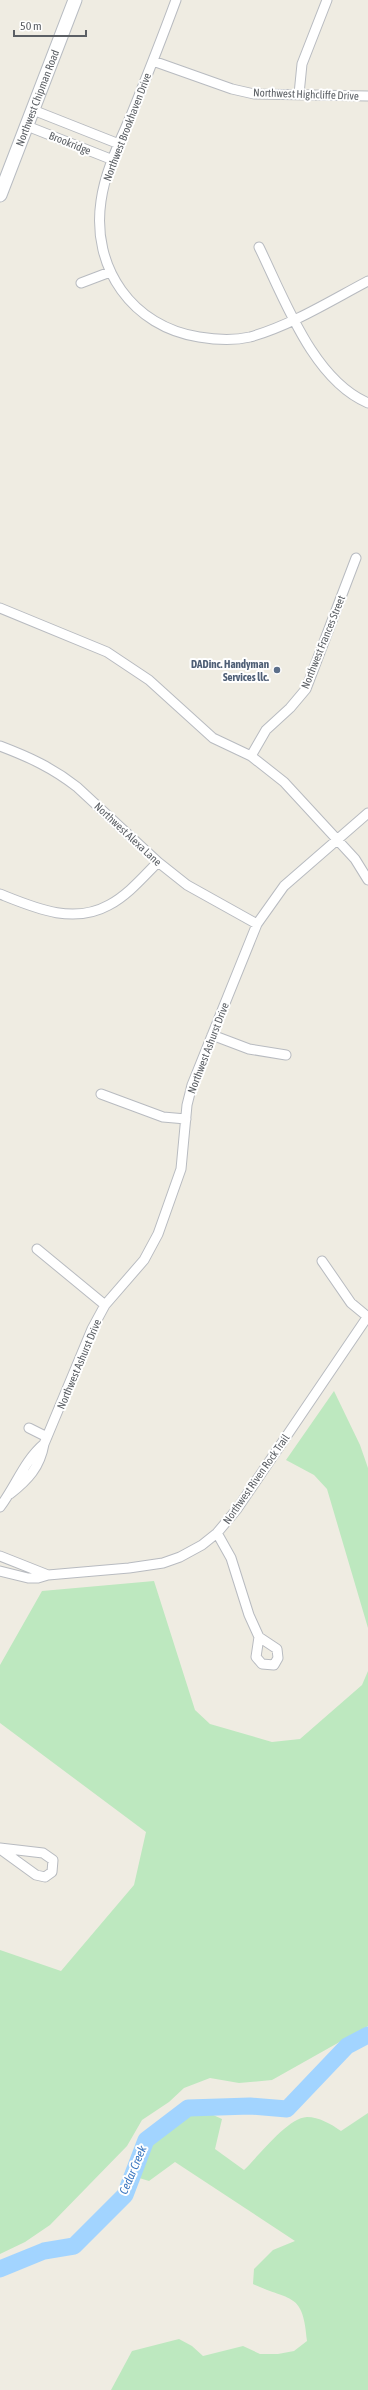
<svg xmlns="http://www.w3.org/2000/svg" width="368" height="2390" viewBox="0 0 368 2390" font-family="'Asap Condensed',sans-serif">
	<style>
		.green { fill: #bde8bf }
		.lines { fill: none; stroke-linecap: round; stroke-linejoin: round }
		.river { stroke: #a2d4ff; stroke-width: 17 }
		.street-casing { stroke: #b8bbc0; stroke-width: 11 }
		.secondary-casing { stroke: #b8bcc2; stroke-width: 15 }
		.street { stroke: #fff; stroke-width: 9 }
		.secondary { stroke: #fff; stroke-width: 13 }
		.service-dot { fill: #5c6f8a; stroke: #fff; stroke-width: 1.5 }
		.labels { text-anchor: middle; stroke-width: 4; stroke-linejoin: round; paint-order: stroke }
		.street-label { font-size: 11px; fill: #5b5f64; stroke: #fff }
		.service-label { font-size: 11px; font-weight: bold; fill: #4e5e75; stroke: #fff; text-anchor: end }
		.water-label { font-size: 12px; font-style: italic; fill: #3c78c0; stroke: #fff }
	</style>
	<rect width="100%" height="100%" fill="#efece2"/>
	<path class="green" d="M334 1391 360 1445 368 1468V1628L327 1489 314 1475 286 1460Z
		M154 1581 195 1710 210 1724 272 1742 300 1739 362 1685 368 1671V2026L272 2080 239 2083 210 2078 184 2088 169 2102 142 2120 127 2146 50 2225 25 2242 0 2254V1950L61 1971 134 1885 146 1832 0 1723V1665L42 1591Z
		M199 2113 211 2114 222 2119 215 2149 244 2170C259 2156 287 2118 307 2117 319 2117 331 2124 341 2131L368 2113V2390H111L132 2351 179 2339 192 2346 203 2356 243 2346 260 2354H278L294 2351 307 2341C303 2291 291 2302 253 2284L254 2269 273 2250 295 2241 175 2162 149 2181 136 2177C150 2145 161 2121 199 2113Z"/>
	<g class="lines">
		<path class="river" d="M0 2269 44 2251 74 2246 125 2195 146 2140 188 2108 250 2106 287 2109 347 2046 368 2035"/>
		<defs>
			<path id="street" d="M176 0C162 38 147 76 132 113 120 141 105 171 101 201 91 268 133 327 199 337 217 340 233 341 250 337 292 325 330 301 368 281
				M153 61 232 89 254 94 368 96
				M299 94 302 64 327 0
				M33 110 119 144
				M27 126 113 160
				M259 247C284 298 313 380 368 403
				M81 283 110 272
				M0 608 107 652 149 680 213 738 251 756 284 782 355 859 368 880
				M0 746C29 757 53 768 77 787L158 862 187 885 257 924
				M251 756 266 730 290 708 306 689 356 558
				M0 894C35 908 73 925 109 905 128 895 143 877 158 862
				M212 1035 249 1049 286 1055
				M101 1094 163 1117 186 1119
				M37 1249 105 1305
				M322 1261 351 1303 368 1317
				M29 1428 47 1437
				M10 1494C28 1480 40 1467 44 1444L92 1329 105 1305 144 1260 158 1234 181 1169 187 1105 192 1085 257 924 284 886 368 813
				M0 1507C16 1486 24 1461 44 1444
				M217 1533 231 1558 249 1615 259 1637 256 1657 262 1664 274 1665 278 1658 277 1649 259 1637
				M0 1556 48 1575
				M0 1571 28 1578H38L48 1575 129 1568 163 1563 180 1557 202 1545 217 1533 237 1509 368 1316
				M0 1848 43 1853 53 1860 52 1872 45 1877 36 1875 0 1849"/>
			<g id="secondary">
				<path id="s1" d="M0 195 75 0"/>
			</g>
		</defs>
		<use href="#street" class="street-casing"/>
		<use href="#secondary" class="secondary-casing"/>
		<use href="#street" class="street"/>
		<use href="#secondary" class="secondary"/>
	</g>
	<circle class="service-dot" cx="277" cy="670" r="4"/>
	<g class="labels">
		<g class="street-label">
			<text transform="translate(306 94) rotate(2)" y="4">Northwest Highcliffe Drive</text>
			<text dy="4" stroke="none"><textPath href="#s1" startOffset="104">Northwest Chipman Road</textPath></text>
			<text transform="translate(127 127) rotate(-69)" y="4">Northwest Brookhaven Drive</text>
			<text transform="translate(70 143) rotate(22)" y="4">Brookridge</text>
			<text transform="translate(323 642) rotate(-68)" y="4">Northwest Frances Street</text>
			<text transform="translate(128 834) rotate(43)" y="4">Northwest Alexa Lane</text>
			<text transform="translate(208 1048) rotate(-69)" y="4">Northwest Ashurst Drive</text>
			<text transform="translate(79 1364) rotate(-67)" y="4">Northwest Ashurst Drive</text>
			<text transform="translate(256 1479) rotate(-55)" y="4">Northwest Riven Rock Trail</text>
		</g>
		<g class="service-label">
			<text x="269" y="668">DADinc. Handyman<tspan x="269" dy="13">Services llc.</tspan></text>
		</g>
		<g class="water-label">
			<text transform="translate(133 2170) rotate(-67)" y="4">Cedar Creek</text>
		</g>
	</g>
	<path d="M14 30v6h72v-6" fill="none" stroke="#5b5f64" stroke-width="2"/>
	<text x="20" y="30" font-size="12" fill="#5b5f64" stroke="#ffffff" stroke-width="3" paint-order="stroke">50 m</text>
</svg>
